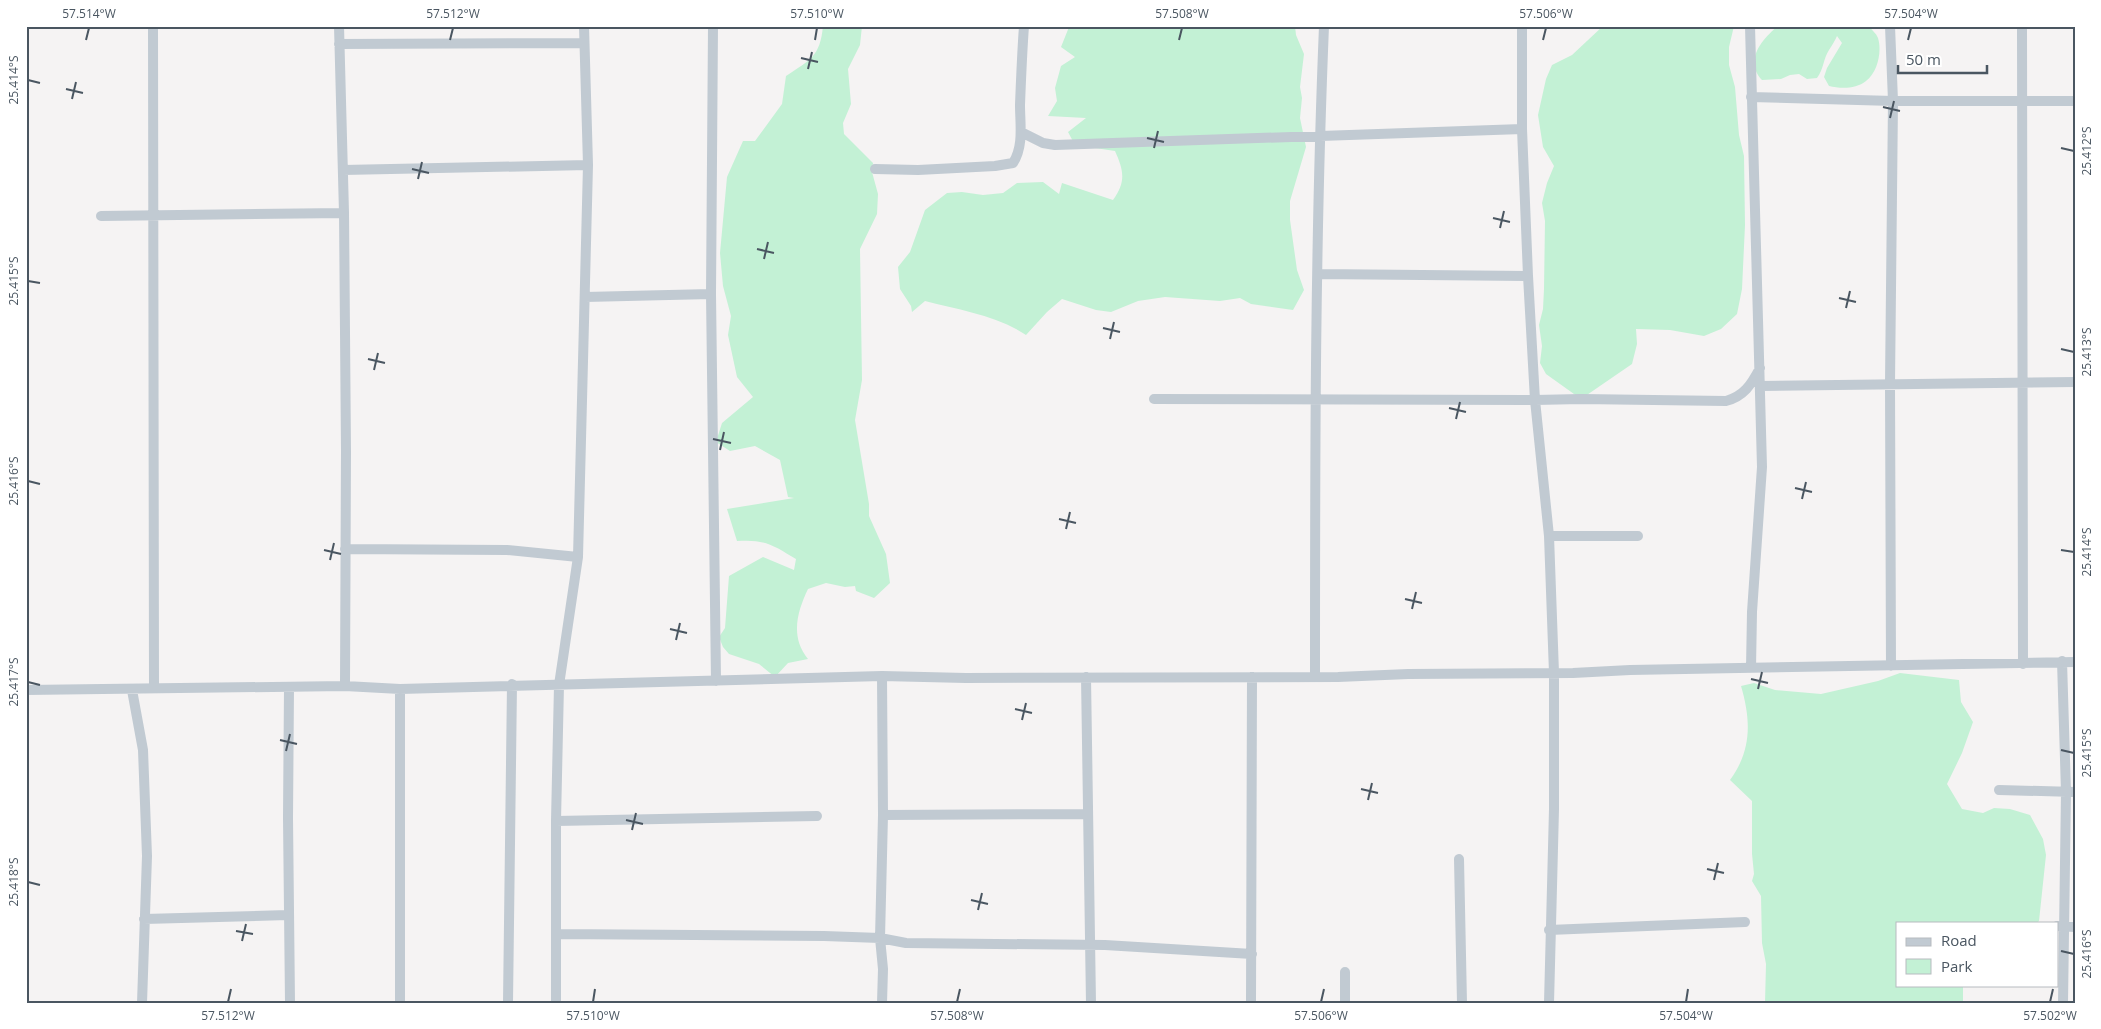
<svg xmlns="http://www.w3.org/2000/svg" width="2101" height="1029" viewBox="0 0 2101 1029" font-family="'Open Sans',sans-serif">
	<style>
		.green { fill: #c3f1d5 }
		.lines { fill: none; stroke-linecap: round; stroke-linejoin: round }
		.minor { stroke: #c1cad2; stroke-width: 10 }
		.ticks { fill: none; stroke: #4a5661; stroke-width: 2 }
		.neatline { fill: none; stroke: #4a5661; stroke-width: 2 }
		.ticks-label { font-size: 12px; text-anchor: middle; fill: #4a5661 }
	</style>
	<rect width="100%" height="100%" fill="#f5f3f3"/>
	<path class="green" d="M823 26H862L860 45 848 69 851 104 843 123 844 134 873 163 872 172 878 194 877 214 860 249 862 380 855 420 869 504V516L886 554 890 583 874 598 856 591 855 586 845 587 826 583 808 589C797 612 790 637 808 659L788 663 775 677 759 664 729 654 723 647 719 637 725 628 729 576 763 557 794 570 796 559C773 545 765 539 737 541L727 509 794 498 788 497 780 460 755 446 730 451 716 442 722 423 753 397 737 377 728 335 731 316 723 286 720 253 727 177 743 141H755L782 104 786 76C810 60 820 57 823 26Z
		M1154 26H1295L1296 35 1304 54 1300 87 1302 98 1300 118 1306 147 1290 201V220L1297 270 1304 290 1293 310 1251 304 1240 298 1220 301 1165 297 1138 301 1111 312 1096 310 1062 299 1047 312 1026 335C996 315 959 310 925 301L912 312 911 306 900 289 898 267 910 252 925 210 947 193 962 192 983 195 1003 193 1017 183 1043 182 1059 194 1062 183 1113 200C1126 182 1124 171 1115 151L1075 145 1068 132 1086 118 1048 116 1057 101 1055 88 1061 66 1075 57 1061 47 1069 27 1141 29Z
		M1603 26H1734L1729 47V65L1735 87 1739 135 1744 156 1745 225 1742 289 1737 314 1721 329 1704 336 1670 330 1636 329 1637 344 1632 364 1581 399 1546 374 1540 363 1542 346 1539 325 1543 309 1544 289 1545 221 1542 203 1547 183 1554 166 1543 147 1538 115 1546 79 1552 65 1572 55Z
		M1778 26H1868C1872 30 1876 33 1878 38 1882 51 1878 72 1866 81 1856 89 1841 89 1829 86L1824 77 1827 68 1842 43 1837 36C1835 41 1832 45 1829 50 1823 59 1824 69 1817 78L1807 79 1799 74 1790 75 1781 79 1762 80C1744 61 1761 40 1778 26Z
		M1900 673 1959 680 1961 702 1973 722 1962 753 1947 784 1962 809 1983 813 1994 808 2010 809 2030 815 2043 839 2046 855 2039 921 2037 923H1897V985H1963V1003H1765L1766 964 1762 943 1761 896 1752 881 1754 874 1752 854V801L1730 780C1752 750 1751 720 1741 686L1754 683 1775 690 1821 694 1878 681Z"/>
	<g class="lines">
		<path class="minor" d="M153 26 154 688
			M339 26 344 213 346 451 345 686
			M713 26 711 294 716 681
			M1522 26V129L1528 276 1535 400 1549 536 1554 673V809L1549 1003
			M1750 26 1762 467 1752 612 1751 668
			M1890 26 1893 101 1890 383 1891 666
			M2022 26 2023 664
			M339 44 584 43
			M1751 97 1893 101H2075
			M1021 132 1043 143 1055 145 1522 129
			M875 169 918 170 995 166 1013 163C1024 146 1020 124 1020 105 1021 79 1022 53 1024 26
			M343 170 588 165
			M101 216 344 213
			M1318 274 1528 276
			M585 297 711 294
			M1761 386 2075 382
			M1154 399 1535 400 1581 399 1726 401C1744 396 1751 385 1760 368
			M1549 536H1638
			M345 549 507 550 578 557
			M2062 661 2066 792 2063 1003
			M882 676 883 815 880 938 883 969 882 1003
			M1086 677 1091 1003
			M1315 677C1315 460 1315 243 1324 26
			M289 688 288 818 290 1003
			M400 689V1003
			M26 690 345 686 400 689 882 676 966 678 1338 677 1408 674 1573 673 1630 670 2075 662
			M132 690 143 750 147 856 142 1003
			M1999 790 2075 792
			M883 815 1088 814
			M556 821 817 816
			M1459 859 1462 1003
			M144 919 288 915
			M2057 926 2075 927
			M1549 930 1745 922
			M556 934 824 936 880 938 906 943 1105 945 1252 954
			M1345 972V1003
			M508 1003 512 684
			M556 1003V821L559 685 578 557 588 165 584 26
			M1251 1003 1252 677"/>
	</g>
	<path class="ticks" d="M86 40 89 28M450 40 453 28M815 40 817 28M1179 40 1182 28M1543 40 1546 28M1908 40 1911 28M801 58 818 62M808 69 812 52M28 80 40 83M66 89 83 93M72 99 76 82M1883 107 1900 111M1890 118 1894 101M1147 138 1164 142M1154 148 1158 131M2061 148 2074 151M412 169 429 173M418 179 422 162M1493 218 1510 222M1500 228 1504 211M757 249 774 253M764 259 768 242M28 281 40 283M1839 298 1856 302M1846 308 1850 291M1103 328 1120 332M1110 339 1114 322M2061 349 2074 352M368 359 385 363M374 370 378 353M1449 408 1466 412M1456 419 1460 402M713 439 731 443M720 450 724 432M28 481 40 484M1795 488 1812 492M1802 499 1806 482M1059 519 1076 523M1066 529 1070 512M324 550 341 554M2061 550 2074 552M330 560 334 543M1405 599 1422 603M1412 609 1416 592M670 629 687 633M676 640 680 623M1751 679 1768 683M28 682 40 685M1758 689 1762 672M1015 709 1032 713M1022 720 1026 703M280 740 297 744M2061 750 2074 753M286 751 290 734M1361 789 1378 793M1368 800 1372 783M626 820 643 824M632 830 636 813M1707 869 1724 873M1714 880 1718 863M28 882 40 885M971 900 988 904M978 910 982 893M236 931 253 934M242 941 246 924M2061 951 2074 954M228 1002 231 989M593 1002 595 989M957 1002 960 989M1321 1002 1324 989M1686 1002 1688 989M2050 1002 2053 989"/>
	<rect width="2101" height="1029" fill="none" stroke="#ffffff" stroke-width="55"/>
	<rect x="1896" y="922" width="162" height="65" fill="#ffffff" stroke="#b7bbc0"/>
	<rect x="1906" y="938" width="25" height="8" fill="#c1cad2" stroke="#b7bbc0"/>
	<text x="1941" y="946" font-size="15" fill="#4a5661">Road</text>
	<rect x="1906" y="959" width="25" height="15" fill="#c3f1d5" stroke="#b7bbc0"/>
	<text x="1941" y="972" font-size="15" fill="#4a5661">Park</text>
	<path d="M1898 65v8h89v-8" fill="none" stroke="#4a5661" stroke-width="2.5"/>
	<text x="1906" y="65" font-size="15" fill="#4a5661" stroke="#ffffff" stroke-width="4" paint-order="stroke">50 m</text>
	<rect x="28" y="28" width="2046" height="974" class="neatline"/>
	<g class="ticks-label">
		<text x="89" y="18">57.514°W</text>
		<text x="453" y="18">57.512°W</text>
		<text x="817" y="18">57.510°W</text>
		<text x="1182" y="18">57.508°W</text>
		<text x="1546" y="18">57.506°W</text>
		<text x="1911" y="18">57.504°W</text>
		<text transform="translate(14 80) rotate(-90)" y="4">25.414°S</text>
		<text transform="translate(2087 151) rotate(-90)" y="4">25.412°S</text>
		<text transform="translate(14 281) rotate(-90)" y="4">25.415°S</text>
		<text transform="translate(2087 352) rotate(-90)" y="4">25.413°S</text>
		<text transform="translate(14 481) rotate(-90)" y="4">25.416°S</text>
		<text transform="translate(2087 552) rotate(-90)" y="4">25.414°S</text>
		<text transform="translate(14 682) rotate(-90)" y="4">25.417°S</text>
		<text transform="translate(2087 753) rotate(-90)" y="4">25.415°S</text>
		<text transform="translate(14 882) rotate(-90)" y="4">25.418°S</text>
		<text transform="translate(2087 954) rotate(-90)" y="4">25.416°S</text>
		<text x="228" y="1020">57.512°W</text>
		<text x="593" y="1020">57.510°W</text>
		<text x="957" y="1020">57.508°W</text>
		<text x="1321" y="1020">57.506°W</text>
		<text x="1686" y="1020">57.504°W</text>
		<text x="2050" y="1020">57.502°W</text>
	</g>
</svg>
